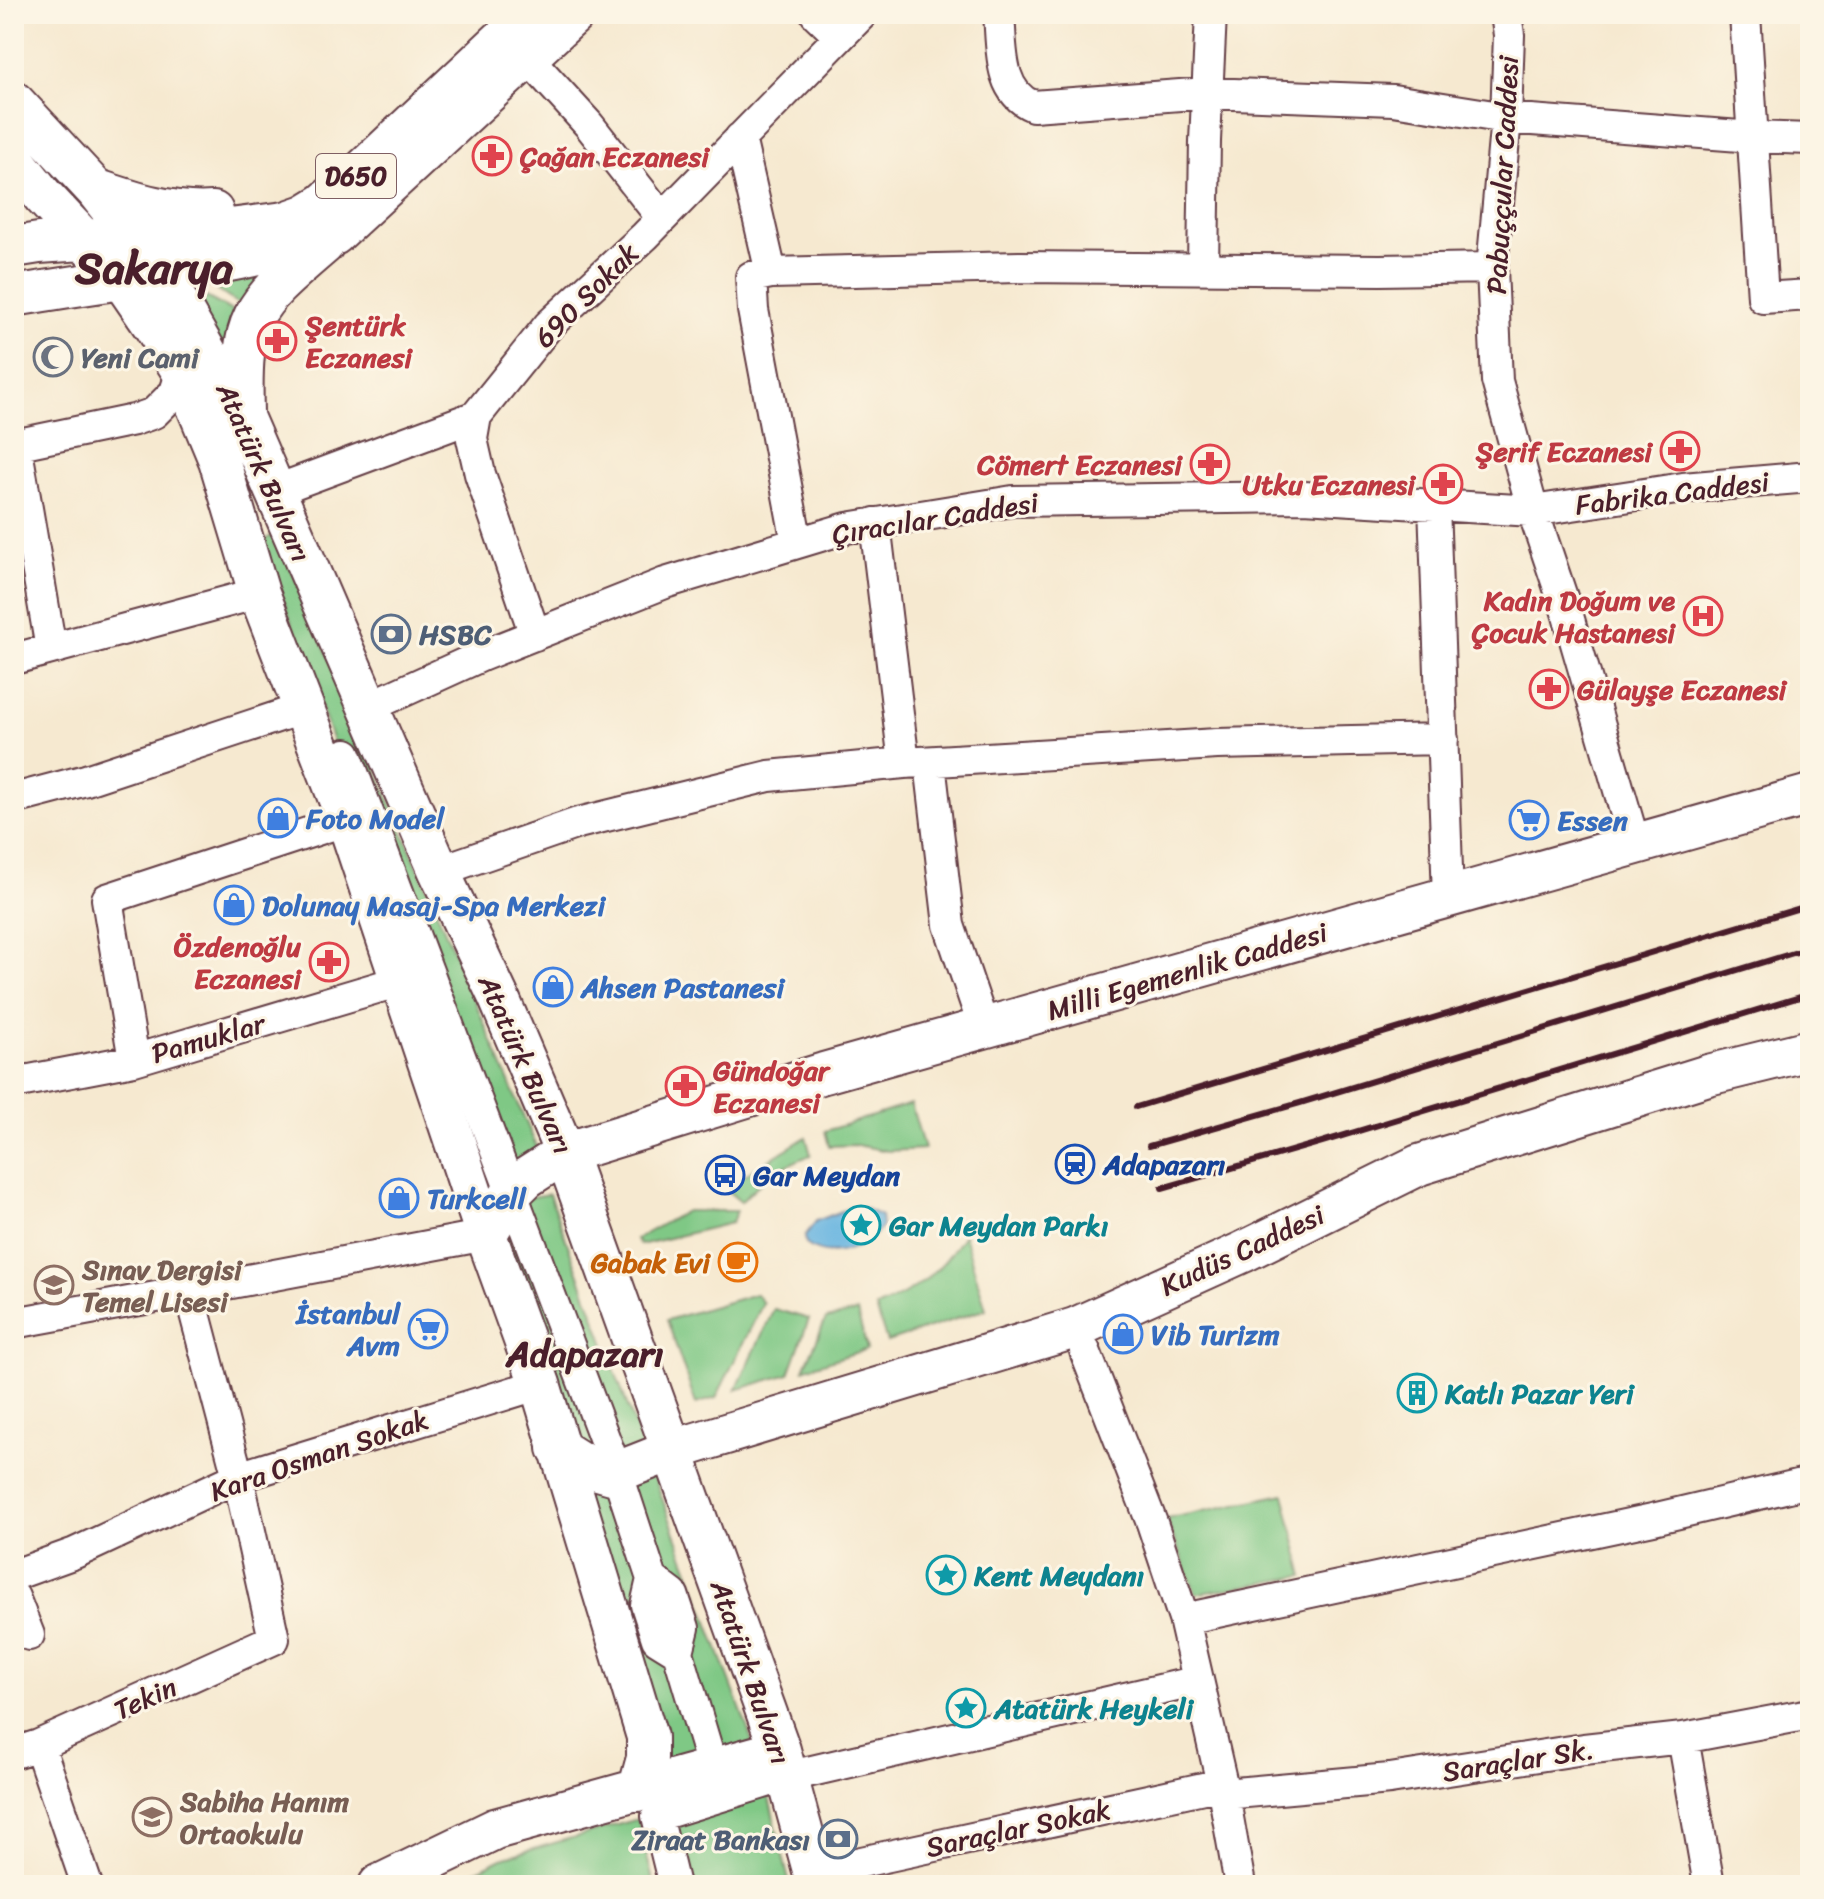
<svg xmlns="http://www.w3.org/2000/svg" width="1824" height="1899" viewBox="0 0 1824 1899" font-family="Sriracha,sans-serif">
	<style>
		.green { fill: #7fc885; stroke: #647458; stroke-width: 2 }
		.water { fill: #66b4e0; stroke: #586a86; stroke-width: 2 }
		.lines { fill: none; stroke-linecap: round; stroke-linejoin: round }
		.minor-casing { stroke: #643d44; stroke-width: 34 }
		.major-casing { stroke: #643d44; stroke-width: 44 }
		.minor { stroke: #fff; stroke-width: 30 }
		.major { stroke: #fff; stroke-width: 40 }
		.rail { stroke: #4a1f2b; stroke-width: 6 }
		.labels { text-anchor: middle; stroke-width: 6; stroke-linejoin: round; paint-order: stroke }
		.shield { fill: #fcf5e5; stroke: #7f5f63; stroke-width: 2 }
		.shield-label { font-size: 26px; font-weight: bold; fill: #4a1f2b }
		.health-label { font-size: 28px; font-weight: bold; fill: #be3a42; stroke: #fcf5e5; text-anchor: end }
		.street-label { font-size: 28px; fill: #4a1f2b; stroke: #fcf5e5 }
		.worship-label { font-size: 28px; font-weight: bold; fill: #5b616d; stroke: #fcf5e5; text-anchor: start }
		.service-label { font-size: 28px; font-weight: bold; fill: #4e5e75; stroke: #fcf5e5; text-anchor: start }
		.shop-label { font-size: 28px; font-weight: bold; fill: #366cbe; stroke: #fcf5e5; text-anchor: start }
		.transit-label { font-size: 28px; font-weight: bold; fill: #164399; stroke: #fcf5e5; text-anchor: start }
		.culture-label { font-size: 28px; font-weight: bold; fill: #0d838f; stroke: #fcf5e5; text-anchor: start }
		.food-label { font-size: 28px; font-weight: bold; fill: #c56008; stroke: #fcf5e5; text-anchor: end }
		.education-label { font-size: 28px; font-weight: bold; fill: #785e54; stroke: #fcf5e5; text-anchor: start }
		.district-label { font-size: 36px; font-weight: bold; fill: #4a1f2b; stroke: #fcf5e5 }
		.town-label { font-size: 44px; font-weight: bold; fill: #4a1f2b; stroke: #fcf5e5 }
	</style>
	<rect width="100%" height="100%" fill="#fcf5e5"/>
	<filter id="ink" filterUnits="userSpaceOnUse"><feTurbulence type="fractalNoise" baseFrequency=".0125" numOctaves="2"/><feDisplacementMap in="SourceGraphic" scale="16" xChannelSelector="R" yChannelSelector="G"/><feConvolveMatrix kernelMatrix="1 2 1 2 8 2 1 2 1" color-interpolation-filters="sRGB"/></filter>
	<filter id="wash" filterUnits="userSpaceOnUse"><feTurbulence type="fractalNoise" baseFrequency=".006" numOctaves="4" result="noise"/><feDisplacementMap in="SourceGraphic" scale="32" xChannelSelector="R" yChannelSelector="G"/><feGaussianBlur stdDeviation="1.8" result="paint"/><feColorMatrix in="noise" values="0 0 0 0 0 0 0 0 0 0 0 0 0 0 0 0 0 1.4 0 .05"/><feComposite in="paint" operator="in"/></filter>
	<g filter="url(#wash)">
		<rect width="100%" height="100%" fill="#f6e9d0"/>
		<path class="green" d="M282 265 244 308 217 290 212 283Z
			M206 297 238 314 233 348 222 351 196 304Z
			M276 533 543 1162 488 1186 263 541Z
			M911 1104 924 1149 888 1151 856 1145 829 1146 825 1131Z
			M806 1137 811 1155C783 1165 761 1179 741 1202L724 1188Z
			M549 1194 753 1743 666 1765 505 1241 527 1198Z
			M686 1211H736L732 1223 640 1245 636 1239Z
			M964 1235 986 1309 887 1342 876 1308C918 1290 939 1273 964 1235Z
			M756 1294 763 1303 716 1398 696 1404 667 1320Z
			M774 1309 809 1319 789 1374 736 1390Z
			M857 1312 867 1349 804 1369 826 1319Z
			M1284 1494 1304 1576 1196 1594 1166 1519Z
			M762 1769 790 1885H686L664 1798Z
			M638 1819 654 1885H447L502 1858Z"/>
		<path class="water" d="M852 1207 864 1208 881 1216 882 1226C868 1249 829 1262 806 1244L805 1236 816 1221Z"/>
	</g>
	<g filter="url(#ink)">
		<g class="lines">
			<defs>
				<path id="minor" d="M816 14 839 36
					M999 14C1002 47 998 92 1033 106L1207 93 1393 100 1506 118 1753 137 1810 139
					M1506 14 1509 35 1506 118 1492 268 1497 381 1533 511 1566 609 1635 845
					M1745 14 1763 298 1810 295
					M528 58 589 125 662 218
					M740 138 771 273
					M1203 267 1205 141 1211 14
					M16 444 51 649
					M14 445 134 420 154 413 175 392 182 371
					M274 491 476 416
					M1434 504 1448 897
					M875 523 904 763
					M797 543 753 310 751 277 771 273 1019 267 1380 270 1492 268
					M535 635 480 474 472 439 476 416 549 325 645 236 862 14
					M14 659 259 593
					M369 707 481 656 665 583 847 528 1013 501 1304 497 1533 511 1683 488 1810 477
					M325 762 346 754 617 1472 652 1579 673 1595 684 1628 678 1652 713 1769
					M930 763 949 925 984 1028
					M14 799 86 780 304 708
					M439 871 578 823 769 776 904 763 1217 744 1443 739
					M134 1060 107 899 347 820
					M14 1083 134 1060 400 981
					M189 1291 486 1235
					M14 1323 189 1291 238 1477 274 1639 39 1745 14 1753
					M1085 1351 1152 1523 1184 1619 1222 1784 1240 1885
					M14 1575 75 1553 238 1477 540 1384
					M652 1579 646 1605 657 1639 678 1652
					M14 1597 29 1635
					M1184 1619 1653 1519 1810 1482
					M1683 1738 1709 1885
					M39 1745 87 1885
					M1224 1794 1390 1779 1584 1749 1683 1738 1810 1714
					M815 1875 829 1869 1222 1784
					M674 1885 657 1816 773 1780 1198 1681"/>
				<path id="major" d="M14 102 95 189 161 273 243 417 439 871 498 996 565 1153 780 1750 817 1885
					M14 160 43 196 122 280 155 328 182 371 219 460 259 593 347 820 486 1235 540 1384 647 1737V1758L638 1791
					M95 189C133 202 172 215 213 212
					M14 247 39 243 214 231 285 222 305 215 323 204 362 171 529 14
					M14 296C121 277 230 268 334 235L574 14
					M243 413C240 313 251 307 324 244
					M486 1235 512 1192 526 1178 565 1153 824 1073 1810 795
					M558 1448 588 1467 612 1474 673 1450 1075 1328 1243 1252 1419 1165 1708 1075 1810 1050
					M379 1885 495 1829 780 1750"/>
			</defs>
			<use href="#minor" class="minor-casing"/>
			<use href="#major" class="major-casing"/>
			<use href="#minor" class="minor"/>
			<use href="#major" class="major"/>
			<path class="rail" d="M1136 1107 1810 905
				M1149 1146 1300 1103 1810 948
				M1162 1188 1322 1142 1810 994"/>
		</g>
	</g>
	<defs>
		<symbol id="pharmacy-ring" viewBox="-11 -11 22 22"><circle r="9.5" fill="#fcf5e5" stroke="#e0444e" stroke-width="1.5"/><path d="M-2-6h4v4h4v4h-4v4h-4v-4h-4v-4h4Z" fill="#e0444e"/></symbol>
		<symbol id="mosque-ring" viewBox="-11 -11 22 22"><circle r="9.5" fill="#fcf5e5" stroke="#6b7280" stroke-width="1.5"/><path d="M3.5-4.9A6 6 0 1 0 3.5 4.9A5 5 0 1 1 3.5-4.9Z" fill="#6b7280"/></symbol>
		<symbol id="hospital-ring" viewBox="-11 -11 22 22"><circle r="9.5" fill="#fcf5e5" stroke="#e0444e" stroke-width="1.5"/><path d="M-5-5h3v3.5h4V-5h3V5h-3V1.5h-4V5h-3Z" fill="#e0444e"/></symbol>
		<symbol id="bank-ring" viewBox="-11 -11 22 22"><circle r="9.5" fill="#fcf5e5" stroke="#5c6f8a" stroke-width="1.5"/><path d="M-6-4H6V4H-6ZM0-2.3a2.3 2.3 0 1 0 0 4.6a2.3 2.3 0 1 0 0-4.6Z" fill="#5c6f8a"/></symbol>
		<symbol id="shop-ring" viewBox="-11 -11 22 22"><circle r="9.5" fill="#fcf5e5" stroke="#3f7fe0" stroke-width="1.5"/><path d="M-5-2.5h2.3a2.7 3.5 0 0 1 5.4 0H5L5.5 6h-11ZM-1.5-2.5h3a1.5 2.3 0 0 0-3 0Z" fill="#3f7fe0"/></symbol>
		<symbol id="supermarket-ring" viewBox="-11 -11 22 22"><circle r="9.5" fill="#fcf5e5" stroke="#3f7fe0" stroke-width="1.5"/><path d="M-6-5.5h2.5l.6 2H6L4.5 2H-2.5L-4.4-4H-6ZM-1.5 3.2a1.3 1.3 0 1 0 .1 0ZM3 3.2a1.3 1.3 0 1 0 .1 0Z" fill="#3f7fe0"/></symbol>
		<symbol id="station-ring" viewBox="-11 -11 22 22"><circle r="9.5" fill="#fcf5e5" stroke="#1a4fb4" stroke-width="1.5"/><path d="M-3-6H3Q5-6 5-4V2Q5 4 3 4L4.5 6H3L1.5 4h-3L-3 6H-4.5L-3 4Q-5 4-5 2V-4Q-5-6-3-6ZM-3.5-4v3h7v-3ZM-3.5 1v1.5H-2V1ZM2 1v1.5H3.5V1Z" fill="#1a4fb4"/></symbol>
		<symbol id="bus-ring" viewBox="-11 -11 22 22"><circle r="9.5" fill="#fcf5e5" stroke="#1a4fb4" stroke-width="1.5"/><path d="M-5-6H5V4H4V6H2V4H-2V6H-4V4H-5ZM-3.5-4V0h7V-4ZM-3.5 1.2v1.5H-2V1.2ZM2 1.2v1.5H3.5V1.2Z" fill="#1a4fb4"/></symbol>
		<symbol id="sight-ring" viewBox="-11 -11 22 22"><circle r="9.5" fill="#fcf5e5" stroke="#0f9aa8" stroke-width="1.5"/><path d="M0-6L1.8-2.2L6-1.7L2.9 1.2L3.7 5.4L0 3.3L-3.7 5.4L-2.9 1.2L-6-1.7L-1.8-2.2Z" fill="#0f9aa8"/></symbol>
		<symbol id="cafe-ring" viewBox="-11 -11 22 22"><circle r="9.5" fill="#fcf5e5" stroke="#e8710a" stroke-width="1.5"/><path d="M-5.5-4.5H6V0H3Q3 3.5 0 3.5H-2.5Q-5.5 3.5-5.5 0ZM3-3.2v2h1.7v-2ZM-6 4.5H4V6H-6Z" fill="#e8710a"/></symbol>
		<symbol id="school-ring" viewBox="-11 -11 22 22"><circle r="9.5" fill="#fcf5e5" stroke="#8d6e63" stroke-width="1.5"/><path d="M0-5L7-2L0 1L-7-2ZM-4 1L0 2.5L4 1V4Q0 6-4 4Z" fill="#8d6e63"/></symbol>
		<symbol id="building-ring" viewBox="-11 -11 22 22"><circle r="9.5" fill="#fcf5e5" stroke="#0f9aa8" stroke-width="1.5"/><path d="M-4-6H4V6H1V3H-1V6H-4ZM-2.5-4.3h1.7v1.8h-1.7ZM.8-4.3h1.7v1.8H.8ZM-2.5-1h1.7V.8h-1.7ZM.8-1h1.7V.8H.8Z" fill="#0f9aa8"/></symbol>
	</defs>
	<g fill-rule="evenodd">
		<use href="#pharmacy-ring" x="470" y="134" width="44" height="44"/>
		<use href="#pharmacy-ring" x="255" y="319" width="44" height="44"/>
		<use href="#mosque-ring" x="31" y="335" width="44" height="44"/>
		<use href="#pharmacy-ring" x="1658" y="429" width="44" height="44"/>
		<use href="#pharmacy-ring" x="1188" y="442" width="44" height="44"/>
		<use href="#pharmacy-ring" x="1421" y="462" width="44" height="44"/>
		<use href="#hospital-ring" x="1681" y="594" width="44" height="44"/>
		<use href="#bank-ring" x="369" y="612" width="44" height="44"/>
		<use href="#pharmacy-ring" x="1527" y="667" width="44" height="44"/>
		<use href="#shop-ring" x="256" y="796" width="44" height="44"/>
		<use href="#supermarket-ring" x="1507" y="798" width="44" height="44"/>
		<use href="#shop-ring" x="212" y="883" width="44" height="44"/>
		<use href="#pharmacy-ring" x="307" y="940" width="44" height="44"/>
		<use href="#shop-ring" x="531" y="965" width="44" height="44"/>
		<use href="#pharmacy-ring" x="663" y="1064" width="44" height="44"/>
		<use href="#station-ring" x="1053" y="1142" width="44" height="44"/>
		<use href="#bus-ring" x="703" y="1153" width="44" height="44"/>
		<use href="#shop-ring" x="377" y="1176" width="44" height="44"/>
		<use href="#sight-ring" x="839" y="1203" width="44" height="44"/>
		<use href="#cafe-ring" x="716" y="1240" width="44" height="44"/>
		<use href="#school-ring" x="32" y="1263" width="44" height="44"/>
		<use href="#supermarket-ring" x="406" y="1307" width="44" height="44"/>
		<use href="#shop-ring" x="1101" y="1312" width="44" height="44"/>
		<use href="#building-ring" x="1395" y="1371" width="44" height="44"/>
		<use href="#sight-ring" x="924" y="1553" width="44" height="44"/>
		<use href="#sight-ring" x="944" y="1686" width="44" height="44"/>
		<use href="#school-ring" x="130" y="1795" width="44" height="44"/>
		<use href="#bank-ring" x="816" y="1817" width="44" height="44"/>
	</g>
	<g class="labels">
		<rect class="shield" x="316" y="154" width="80" height="44" rx="6"/>
		<g class="shield-label">
			<text x="356" y="185">D650</text>
		</g>
		<g class="health-label">
			<text x="520" y="166" text-anchor="start">Çağan Eczanesi</text>
			<text x="305" y="335" text-anchor="start">Şentürk<tspan x="305" dy="32">Eczanesi</tspan></text>
			<text x="1652" y="461">Şerif Eczanesi</text>
			<text x="1182" y="474">Cömert Eczanesi</text>
			<text x="1415" y="494">Utku Eczanesi</text>
			<text x="1675" y="610">Kadın Doğum ve<tspan x="1675" dy="32">Çocuk Hastanesi</tspan></text>
			<text x="1577" y="699" text-anchor="start">Gülayşe Eczanesi</text>
			<text x="301" y="956">Özdenoğlu<tspan x="301" dy="32">Eczanesi</tspan></text>
			<text x="713" y="1080" text-anchor="start">Gündoğar<tspan x="713" dy="32">Eczanesi</tspan></text>
		</g>
		<g class="street-label">
			<text transform="translate(1502 175) rotate(-87)" y="10">Pabuççular Caddesi</text>
			<text transform="translate(586 295) rotate(-45)" y="10">690 Sokak</text>
			<text transform="translate(264 472) rotate(66)" y="10">Atatürk Bulvarı</text>
			<text transform="translate(1672 493) rotate(-7)" y="10">Fabrika Caddesi</text>
			<text transform="translate(935 518) rotate(-9)" y="10">Çıracılar Caddesi</text>
			<text transform="translate(1187 971) rotate(-16)" y="10">Milli Egemenlik Caddesi</text>
			<text transform="translate(208 1038) rotate(-16)" y="10">Pamuklar</text>
			<text transform="translate(526 1064) rotate(66)" y="10">Atatürk Bulvarı</text>
			<text transform="translate(1242 1250) rotate(-25)" y="10">Kudüs Caddesi</text>
			<text transform="translate(319 1455) rotate(-19)" y="10">Kara Osman Sokak</text>
			<text transform="translate(751 1672) rotate(71)" y="10">Atatürk Bulvarı</text>
			<text transform="translate(145 1698) rotate(-24)" y="10">Tekin</text>
			<text transform="translate(1518 1760) rotate(-9)" y="10">Saraçlar Sk.</text>
			<text transform="translate(1018 1828) rotate(-12)" y="10">Saraçlar Sokak</text>
		</g>
		<g class="worship-label">
			<text x="81" y="367">Yeni Cami</text>
		</g>
		<g class="service-label">
			<text x="419" y="644">HSBC</text>
			<text x="810" y="1849" text-anchor="end">Ziraat Bankası</text>
		</g>
		<g class="shop-label">
			<text x="306" y="828">Foto Model</text>
			<text x="1557" y="830">Essen</text>
			<text x="262" y="915">Dolunay Masaj-Spa Merkezi</text>
			<text x="581" y="997">Ahsen Pastanesi</text>
			<text x="427" y="1208">Turkcell</text>
			<text x="400" y="1323" text-anchor="end">İstanbul<tspan x="400" dy="32">Avm</tspan></text>
			<text x="1151" y="1344">Vib Turizm</text>
		</g>
		<g class="transit-label">
			<text x="1103" y="1174">Adapazarı</text>
			<text x="753" y="1185">Gar Meydan</text>
		</g>
		<g class="culture-label">
			<text x="889" y="1235">Gar Meydan Parkı</text>
			<text x="1445" y="1403">Katlı Pazar Yeri</text>
			<text x="974" y="1585">Kent Meydanı</text>
			<text x="994" y="1718">Atatürk Heykeli</text>
		</g>
		<g class="food-label">
			<text x="710" y="1272">Gabak Evi</text>
		</g>
		<g class="education-label">
			<text x="82" y="1279">Sınav Dergisi<tspan x="82" dy="32">Temel Lisesi</tspan></text>
			<text x="180" y="1811">Sabiha Hanım<tspan x="180" dy="32">Ortaokulu</tspan></text>
		</g>
		<g class="district-label">
			<text x="585" y="1366">Adapazarı</text>
		</g>
		<g class="town-label">
			<text x="154" y="283">Sakarya</text>
		</g>
	</g>
	<rect width="1824" height="1899" fill="none" stroke="#fcf5e5" stroke-width="48"/>
</svg>
